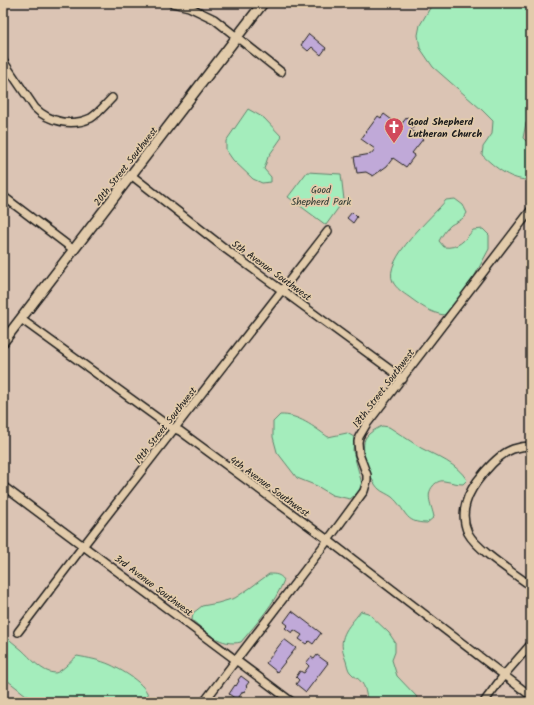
<svg xmlns="http://www.w3.org/2000/svg" width="534" height="705" viewBox="0 0 534 705" font-family="Kalam,sans-serif">
	<style>
		.green { fill: #a4edbc; stroke: #60846c }
		.building { fill: #c0a9d8; stroke: #1c1c1c }
		.lines { fill: none; stroke-linecap: round; stroke-linejoin: round }
		.minor-casing { stroke: #1c1c1c; stroke-width: 10 }
		.tertiary-casing { stroke: #1c1c1c; stroke-width: 12 }
		.minor { stroke: #e2cbab; stroke-width: 7 }
		.tertiary { stroke: #e2cbab; stroke-width: 9 }
		.labels { text-anchor: middle; stroke-width: 3.5; stroke-linejoin: round; paint-order: stroke }
		.poi-label { font-size: 10px; font-weight: bold; fill: #1c1c1c; stroke: #e2cbab; text-anchor: start }
		.street-label { font-size: 10px; fill: #1c1c1c; stroke: #e2cbab }
		.park-label { font-size: 10px; fill: #303b34; stroke: #e2cbab }
	</style>
	<rect width="100%" height="100%" fill="#dbc4b4"/>
	<filter id="ink" filterUnits="userSpaceOnUse"><feTurbulence type="fractalNoise" baseFrequency=".025" numOctaves="2"/><feDisplacementMap in="SourceGraphic" scale="8" xChannelSelector="R" yChannelSelector="G"/><feConvolveMatrix kernelMatrix="1 2 1 2 8 2 1 2 1" color-interpolation-filters="sRGB"/></filter>
	<g filter="url(#ink)">
		<path class="green" d="M433 3H531V117L526 123 523 138 531 146V180C511 181 496 168 482 155L483 147 492 134 493 121 482 110 433 67 420 48 418 35 420 25Z
			M248 109 264 118 282 137 268 157 264 169 271 177V182L262 183 253 179 233 160 226 150V141Z
			M307 172 341 174 344 200 326 225 288 197Z
			M455 199 463 205 467 213C462 221 459 220 451 225 446 229 442 235 439 241L444 247C458 249 465 240 473 230L483 229 489 235V249L474 277 466 291 451 310 444 315C430 313 420 305 409 297 403 293 396 288 393 282 382 259 433 217 446 200Z
			M280 415C298 414 314 427 328 437L347 433 354 437 353 451 362 484 359 492 350 499 332 495 317 486 297 478 277 452 273 437V422Z
			M382 426 389 427C400 434 410 441 421 448 438 457 456 463 467 480L463 484C456 484 451 482 444 481 440 480 435 483 433 486 425 495 432 506 434 517L427 523C403 523 407 510 392 497 388 494 382 492 379 489 370 481 360 451 365 439 368 433 376 429 382 426Z
			M269 574C275 574 280 574 284 580 275 603 257 623 241 642 221 647 206 632 192 620L193 613 202 606 218 603 235 598 250 588Z
			M361 611 368 613 389 633 395 642V652L392 660 397 676 417 697 419 702H369C365 696 367 690 362 683 359 678 354 677 350 672 348 670 347 664 346 661 336 637 347 629 361 611Z
			M3 633C9 640 15 644 22 650 30 657 42 673 55 673 60 673 72 660 77 656 88 658 100 660 111 665 123 671 151 686 149 702H39L26 695 3 677Z"/>
		<path class="building" d="M309 34 326 48 321 55 312 47 308 51 301 45Z
			M384 114 400 126 407 117 416 123 411 130 423 139 412 153 415 155 406 167 393 158 387 166 373 176 366 172 357 173 354 157 371 154 375 149 361 139 378 116 381 118Z
			M352 212 357 217 353 223 347 218Z
			M292 611 321 633 313 644 309 641 306 644 299 639 302 635 294 630 292 633 285 628 288 625 284 622Z
			M284 639 296 648 277 672 266 663Z
			M317 655 328 663 306 692 296 684 299 680 296 677 300 671 304 673 309 666 306 663 311 657 314 659Z
			M241 676 249 682 246 686 247 687 244 692 243 691 237 700 229 694 235 685 236 686 239 681 238 680Z"/>
		<g class="lines">
			<defs>
				<path id="minor" d="M172 3 189 7 214 19 281 72
					M3 61 35 108C49 122 72 127 91 118 99 113 105 105 112 98
					M131 175 227 250 403 379
					M3 196 74 250
					M21 319 170 427 180 431 328 540 531 696
					M531 446C525 446 519 447 513 449 496 455 470 486 466 503 463 513 464 524 468 533 477 550 515 574 531 586
					M3 486 292 702
					M18 632 84 545 328 231
					M204 702 328 540 364 491 367 481V475L359 454 358 442 359 437 366 425 531 210
					M484 702 504 675 531 644"/>
				<path id="tertiary" d="M3 342 263 3"/>
			</defs>
			<use href="#minor" class="minor-casing"/>
			<use href="#tertiary" class="tertiary-casing"/>
			<use href="#minor" class="minor"/>
			<use href="#tertiary" class="tertiary"/>
		</g>
	</g>
	<defs>
		<symbol id="church-pin" viewBox="-11 -11 22 30"><path d="M0 17L-7.5 6A9.5 9.5 0 1 1 7.5 6Z" fill="#d1495b" stroke="#e2cbab"/><path d="M-1.2-6h2.4v3.5h3.3v2.4h-3.3V6h-2.4V-.1h-3.3v-2.4h3.3Z" fill="#fff"/></symbol>
	</defs>
	<g fill-rule="evenodd">
		<use href="#church-pin" x="383" y="116" width="22" height="30"/>
	</g>
	<g class="labels">
		<g class="poi-label">
			<text x="408" y="125">Good Shepherd<tspan x="408" dy="12">Lutheran Church</tspan></text>
		</g>
		<g class="street-label">
			<text transform="translate(125 166) rotate(-52)" y="4">20th Street Southwest</text>
			<text transform="translate(272 270) rotate(36)" y="4">5th Avenue Southwest</text>
			<text transform="translate(383 388) rotate(-53)" y="4">18th Street Southwest</text>
			<text transform="translate(165 425) rotate(-52)" y="4">19th Street Southwest</text>
			<text transform="translate(270 486) rotate(36)" y="4">4th Avenue Southwest</text>
			<text transform="translate(154 585) rotate(37)" y="4">3rd Avenue Southwest</text>
		</g>
		<g class="park-label">
			<text x="321" y="193">Good<tspan x="321" dy="12">Shepherd Park</tspan></text>
		</g>
	</g>
	<rect width="534" height="705" fill="none" stroke="#e2cbab" stroke-width="16"/>
	<rect x="8" y="8" width="518" height="689" fill="none" stroke="#1c1c1c" stroke-width="1.5" filter="url(#ink)"/>
</svg>
